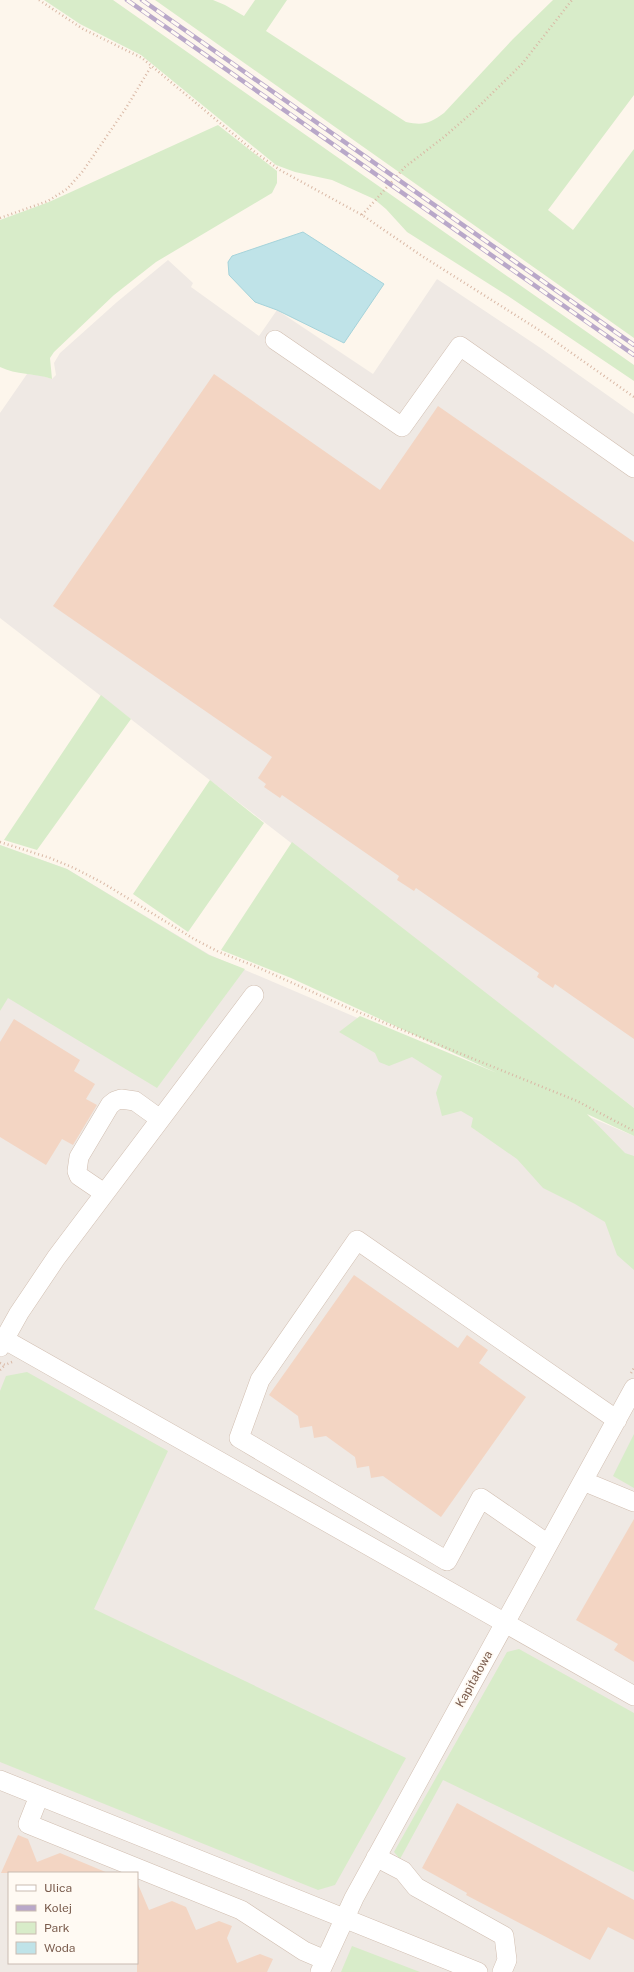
<svg xmlns="http://www.w3.org/2000/svg" width="634" height="1972" viewBox="0 0 634 1972" font-family="'Public Sans',sans-serif">
	<style>
		.industrial { fill: #efe9e4; fill-rule: evenodd }
		.green { fill: #d8ecc9 }
		.water { fill: #bfe3e8; stroke: #a5d3da }
		.building { fill: #f3d5c3 }
		.lines { fill: none; stroke-linecap: round; stroke-linejoin: round }
		.minor-casing { stroke: #d1beb0; stroke-width: 20 }
		.path { stroke: #d9b8a5; stroke-width: 2.5; stroke-dasharray: 1 3; stroke-linecap: butt }
		.minor { stroke: #fff; stroke-width: 19 }
		.rail-casing { stroke: #b9a8c9; stroke-width: 4.5 }
		.rail { stroke: #fffaf3; stroke-width: 3; stroke-dasharray: 9; stroke-linecap: butt }
		.labels { text-anchor: middle; stroke-width: 3.5; stroke-linejoin: round; paint-order: stroke }
		.street-label { font-size: 12px; fill: #7a5c4d; stroke: #fffaf3 }
	</style>
	<rect width="100%" height="100%" fill="#fdf6ec"/>
	<path class="industrial" d="M168 260 193 283 191 287 259 336 277 310 373 374 437 279 542 349 634 414V1108L0 618V413L27 374 40 375 52 379 56 375 54 363 60 353 117 302Z
		M0 845 67 869 210 955 634 1136V1972H0ZM9 1873H137V1963H9Z"/>
	<path class="green" d="M44 0H113L634 365V381L508 296 407 232 386 209 374 199 332 180 295 172 276 165 141 55 80 24Z
		M155 0H213L225 5 244 16 255 0H287L266 31 406 122C424 126 430 123 444 113L513 39 553 0H634V95L548 210 573 230 634 149V338Z
		M218 125 277 171V183L272 193 156 262 114 295 54 352 50 358 52 379C35 373 16 375 0 367V220L49 202Z
		M101 695 131 719 37 850 4 840Z
		M210 780 264 823 188 932 133 894Z
		M292 842 634 1108V1136L587 1114 625 1153 634 1156V1270L617 1255 605 1222 575 1204 543 1188 517 1159 471 1127 473 1118 461 1111 442 1116 436 1093 442 1076 412 1057 389 1066 379 1062 375 1053 339 1032 360 1016 497 1073 291 978 221 950Z
		M0 845 67 869 209 955 245 969 157 1088 8 998 0 1011Z
		M27 1372 168 1451 94 1609 406 1758 335 1885 318 1890 0 1762V1391L6 1376Z
		M634 1434V1488L613 1476Z
		M519 1649 634 1713V1872L443 1780 400 1859 394 1852 507 1652Z
		M352 1946 420 1972H341Z"/>
	<path class="water" d="M303 232 384 284 344 343 277 310 255 302 229 275 228 262 232 256Z"/>
	<path class="building" d="M214 374 380 490 438 406 634 542V1039L555 984 553 988 537 977 539 973 416 888 414 891 397 880 399 876 282 795 280 798 264 787 266 784 258 778 272 757 53 606Z
		M14 1019 80 1060 74 1071 95 1084 86 1099 97 1105 73 1145 62 1139 46 1165 0 1137V1042Z
		M354 1275 458 1348 467 1335 488 1350 479 1363 526 1397 441 1517 383 1476 371 1478 369 1466 357 1468 355 1457 326 1436 314 1438 312 1426 300 1428 298 1416 269 1395Z
		M634 1519V1662L614 1650 618 1644 576 1620Z
		M457 1803 634 1900V1940L608 1927 590 1960 466 1895 467 1893 422 1868Z
		M18 1835 28 1839 37 1862 60 1853 108 1873H1Z
		M137 1882 149 1910 172 1901 186 1907 196 1930 219 1921 232 1926 227 1938 237 1963 260 1954 273 1959 267 1972H137Z"/>
	<g class="lines">
		<defs>
			<path id="minor" d="M275 340 402 427 460 346 634 468
				M104 1193 79 1176 77 1171 79 1157 110 1105 115 1101 121 1099 135 1101 160 1119
				M0 1337 634 1696
				M0 1347 19 1313 56 1258 254 995
				M583 1481 634 1502
				M548 1544 481 1498 447 1561 239 1438 260 1380 357 1240 617 1420
				M0 1780 478 1972
				M39 1796 28 1824 241 1910 304 1951 325 1960
				M376 1857 403 1871 416 1887 504 1936 507 1960 502 1972
				M320 1972 354 1898 634 1388"/>
		</defs>
		<use href="#minor" class="minor-casing"/>
		<path class="path" d="M39 0 83 29 142 58 256 153 280 170 362 215 422 256 539 330 634 397
			M362 215 405 167 444 137 474 111 522 64 572 0
			M0 218 48 201 67 189 83 171 126 108 152 65
			M0 842 50 858 74 868 103 883 194 939 219 952 257 967 346 1007 577 1101 634 1131
			M0 1363 5 1365 12 1362
			M0 1370 5 1365
			M631 1373 634 1368"/>
		<use href="#minor" class="minor"/>
		<defs>
			<path id="rail" d="M127 0 634 355
				M142 0 634 345"/>
		</defs>
		<use href="#rail" class="rail-casing"/>
		<use href="#rail" class="rail"/>
	</g>
	<g class="labels">
		<g class="street-label">
			<text transform="translate(474 1679) rotate(-61)" y="4">Kapitałowa</text>
		</g>
	</g>
	<rect x="8" y="1872" width="130" height="92" fill="#fffaf3" stroke="#cabbb1"/>
	<rect x="16" y="1885" width="20" height="6" fill="#ffffff" stroke="#cabbb1"/>
	<text x="44" y="1892" font-size="12" fill="#7a5c4d">Ulica</text>
	<rect x="16" y="1905" width="20" height="6" fill="#b9a8c9" stroke="#cabbb1"/>
	<text x="44" y="1912" font-size="12" fill="#7a5c4d">Kolej</text>
	<rect x="16" y="1922" width="20" height="12" fill="#d8ecc9" stroke="#cabbb1"/>
	<text x="44" y="1932" font-size="12" fill="#7a5c4d">Park</text>
	<rect x="16" y="1942" width="20" height="12" fill="#bfe3e8" stroke="#cabbb1"/>
	<text x="44" y="1952" font-size="12" fill="#7a5c4d">Woda</text>
</svg>
